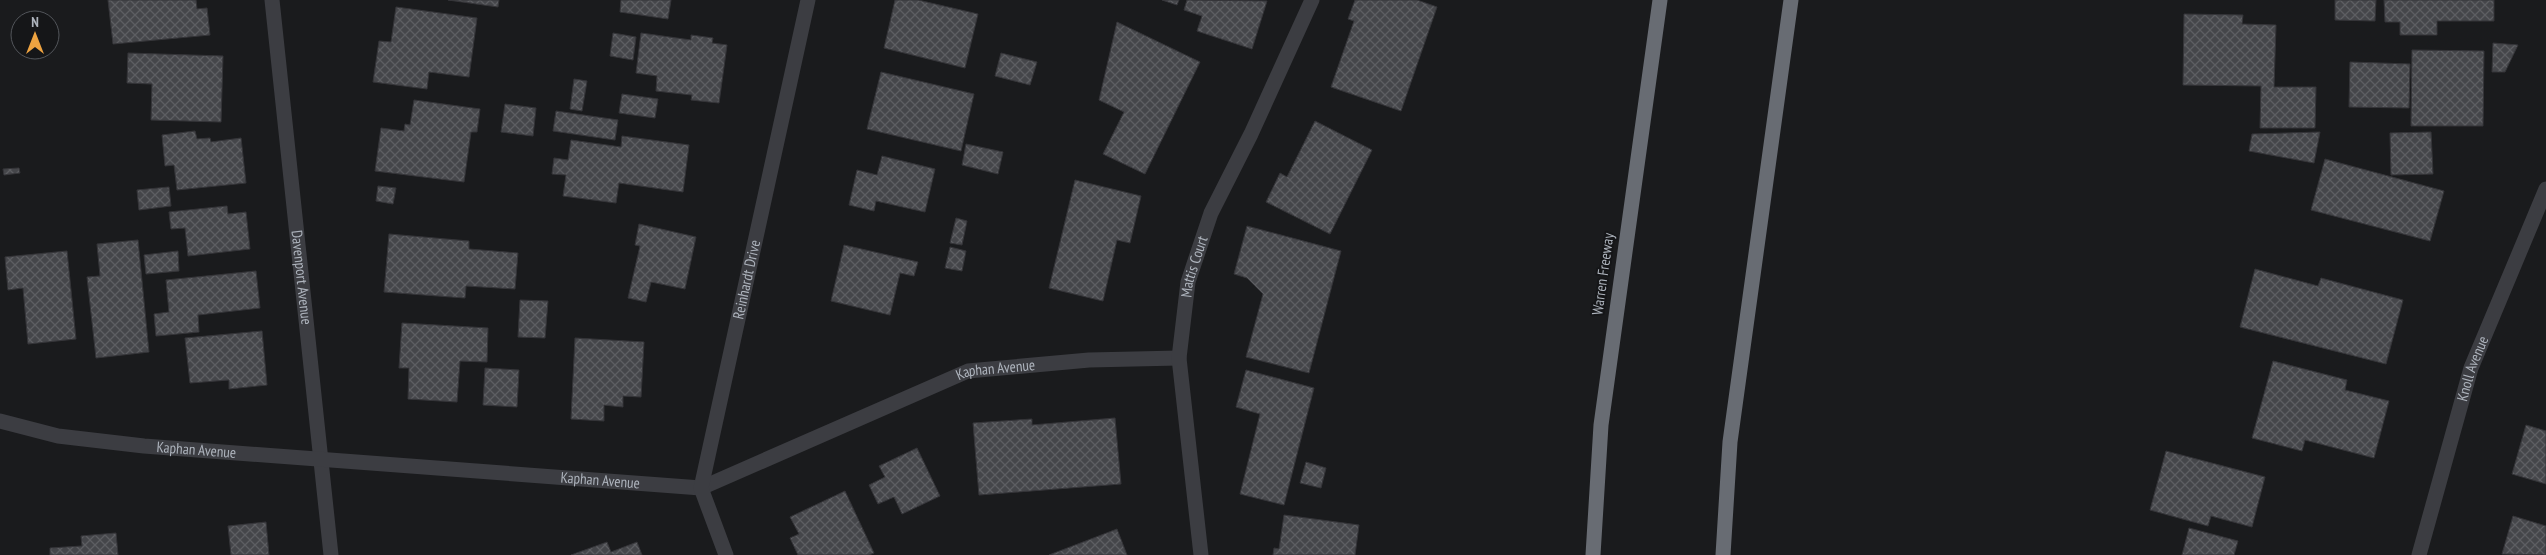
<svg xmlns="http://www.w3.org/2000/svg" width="2546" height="555" viewBox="0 0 2546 555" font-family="'PT Sans Narrow',sans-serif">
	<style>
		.building { fill: url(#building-cross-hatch); stroke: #353539 }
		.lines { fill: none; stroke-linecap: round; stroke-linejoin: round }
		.street { stroke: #3c3d42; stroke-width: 15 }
		.highway { stroke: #686c73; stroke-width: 15 }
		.labels { text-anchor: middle; stroke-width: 4; stroke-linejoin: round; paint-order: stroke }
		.street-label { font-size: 15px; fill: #adb3bc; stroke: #151618 }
	</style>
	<defs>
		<pattern id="building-cross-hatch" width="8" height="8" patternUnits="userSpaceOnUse" patternTransform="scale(1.25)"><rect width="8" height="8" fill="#45464a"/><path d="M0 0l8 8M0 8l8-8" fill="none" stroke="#5d5e62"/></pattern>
	</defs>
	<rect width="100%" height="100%" fill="#1a1b1d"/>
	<path class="building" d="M108 0H196L197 9 207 8 210 35 113 44Z
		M448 0H499L498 7Z
		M621 0H671L668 19 620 12Z
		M895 0H918L978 14 965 68 884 48Z
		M1162 0H1179L1177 5Z
		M1187 0 1267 1 1252 49 1197 31 1202 16 1184 10Z
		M1355 0H1417L1437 7 1401 111 1331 87 1354 21 1348 19Z
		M2335 0H2376L2375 21 2335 20Z
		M2384 0H2494V21H2437V35H2400V22H2385Z
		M396 7 477 18 469 77 429 72 427 89 373 82 379 41 391 42Z
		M2184 14 2243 15 2242 24 2276 25 2274 87H2316L2315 128H2260L2261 86 2183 85Z
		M1117 22 1200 62 1145 174 1103 154 1124 112 1099 100Z
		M613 33 636 37 633 60 610 56Z
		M641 33 691 40V35L713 38 712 43 727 45 719 103 691 100 692 95 656 91 657 76 636 73Z
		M2493 43 2518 45 2505 72H2492Z
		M2412 50 2484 51 2483 126H2411Z
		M128 53 223 56 221 122 151 120 152 84 127 83Z
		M1001 53 1037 62 1030 85 995 76Z
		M2350 62 2410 64 2409 108 2349 107Z
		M881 72 974 94 961 151 867 129Z
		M574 79 587 81 582 111 570 109Z
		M622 94 658 99 655 118 619 113Z
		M414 100 480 109 477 132H471L464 182 375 171 381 128 404 131 405 124 410 125Z
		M505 104 536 108 533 136 501 132Z
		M556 111 618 120 615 140 553 131Z
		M1315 121 1372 150 1330 234 1266 202 1280 173 1287 177Z
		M195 131 197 139 210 138 211 142 241 138 246 183 177 190 174 165 165 166 162 135Z
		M2320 132 2314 163 2249 151 2252 134Z
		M2431 132 2433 174 2391 175 2390 133Z
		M622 136 689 145 683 192 619 183 616 203 563 196 566 175 552 174 554 158 568 160 571 140 621 147Z
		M966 144 1003 152 998 174 962 165Z
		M882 156 935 169 925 212 876 201 874 211 849 205 857 170 877 175Z
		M2325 159 2444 191 2430 241 2311 210Z
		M19 168 20 173 4 175 3 169Z
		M1075 180 1141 196 1130 243 1117 240 1103 301 1049 288Z
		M378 186 396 188 393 204 376 201Z
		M169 187 171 206 139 210 137 190Z
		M227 206 228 214 246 212 250 249 188 256 185 228 171 229 169 212Z
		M956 218 967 221 962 245 950 243Z
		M639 224 696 237 685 289 651 282 646 302 628 298 640 246 635 245Z
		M1247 226 1341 251 1309 373 1246 357 1263 294 1247 278 1234 274Z
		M389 234 469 241V249L518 253 515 289 466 286 465 298 384 292Z
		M138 240 149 352 96 358 87 277 100 276 97 244Z
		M844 245 918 262 914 276 900 273 890 315 831 301Z
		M950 247 966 251 962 271 945 268Z
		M67 251 76 339 28 344 23 288 8 290 5 257Z
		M178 251 179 271 146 274 144 255Z
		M2255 269 2318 286 2321 278 2403 300 2386 364 2240 327Z
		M256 271 260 308 198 315 199 332 156 336 154 314 169 312 166 280Z
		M520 300 548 301 545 338 518 337Z
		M402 323 488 328 487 362 460 361 457 402 408 399 409 368H399Z
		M262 331 267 385 229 389V380L190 383 185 338Z
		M575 338 644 342 641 397 623 396V407L604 405V421L571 419Z
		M2273 361 2347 380 2345 390 2389 401 2374 458 2305 440 2302 451 2252 438Z
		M485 368 519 370 517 407 483 405Z
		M1246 370 1314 388 1284 505 1240 494 1260 414 1236 407Z
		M1115 418 1121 484 979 495 973 423 1032 419V425Z
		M2526 425 2546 431V484L2512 474Z
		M917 448 940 496 902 514 894 497 878 504 869 485 885 477 879 466Z
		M2166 451 2265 477 2252 527 2211 516 2208 526 2150 510Z
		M1306 462 1326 468 1321 488 1300 483Z
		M845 491 874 553 869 555H798L790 538 799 534 790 517Z
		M1284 515 1359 525 1355 555H1273L1274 548 1279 549Z
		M2513 516 2546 526V555L2502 554Z
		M266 522 269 555H231L228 526Z
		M2189 528 2238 541 2234 555H2182Z
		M1117 529 1127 555H1049Z
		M116 533 118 555H50V548L82 546 81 536Z
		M607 542 611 552 637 542 642 555H571Z"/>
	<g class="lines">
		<g class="street">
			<path id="s1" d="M272 0 331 555"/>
			<path id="s2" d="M0 421 58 436 144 446 701 488 968 371 1089 360 1179 358"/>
			<path id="s3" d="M726 555 701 488 808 0"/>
			<path id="s4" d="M1201 555 1179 358 1188 282 1211 213 1251 134 1312 0"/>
			<path id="s5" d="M2419 555 2471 368 2546 189"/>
		</g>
		<path class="highway" d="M1593 555 1601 425 1660 0
			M1723 555 1730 442 1791 0"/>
	</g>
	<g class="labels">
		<g class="street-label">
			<text dy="5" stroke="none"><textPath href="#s4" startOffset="291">Mattis Court</textPath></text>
			<text transform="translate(1603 274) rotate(-82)" y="5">Warren Freeway</text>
			<text dy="5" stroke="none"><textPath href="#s1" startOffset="279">Davenport Avenue</textPath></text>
			<text dy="5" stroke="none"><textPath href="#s3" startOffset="285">Reinhardt Drive</textPath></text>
			<text dy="5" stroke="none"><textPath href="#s5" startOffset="194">Knoll Avenue</textPath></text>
			<text dy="5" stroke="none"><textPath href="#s2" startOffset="1024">Kaphan Avenue</textPath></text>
			<text dy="5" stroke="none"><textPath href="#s2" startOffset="199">Kaphan Avenue</textPath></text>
			<text dy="5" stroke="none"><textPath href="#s2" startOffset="604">Kaphan Avenue</textPath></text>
		</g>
	</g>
	<g transform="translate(35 35)"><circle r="24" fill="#151618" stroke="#52555a"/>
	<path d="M0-4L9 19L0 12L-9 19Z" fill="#eea341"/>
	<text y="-8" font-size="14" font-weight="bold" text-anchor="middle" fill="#adb3bc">N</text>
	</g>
</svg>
